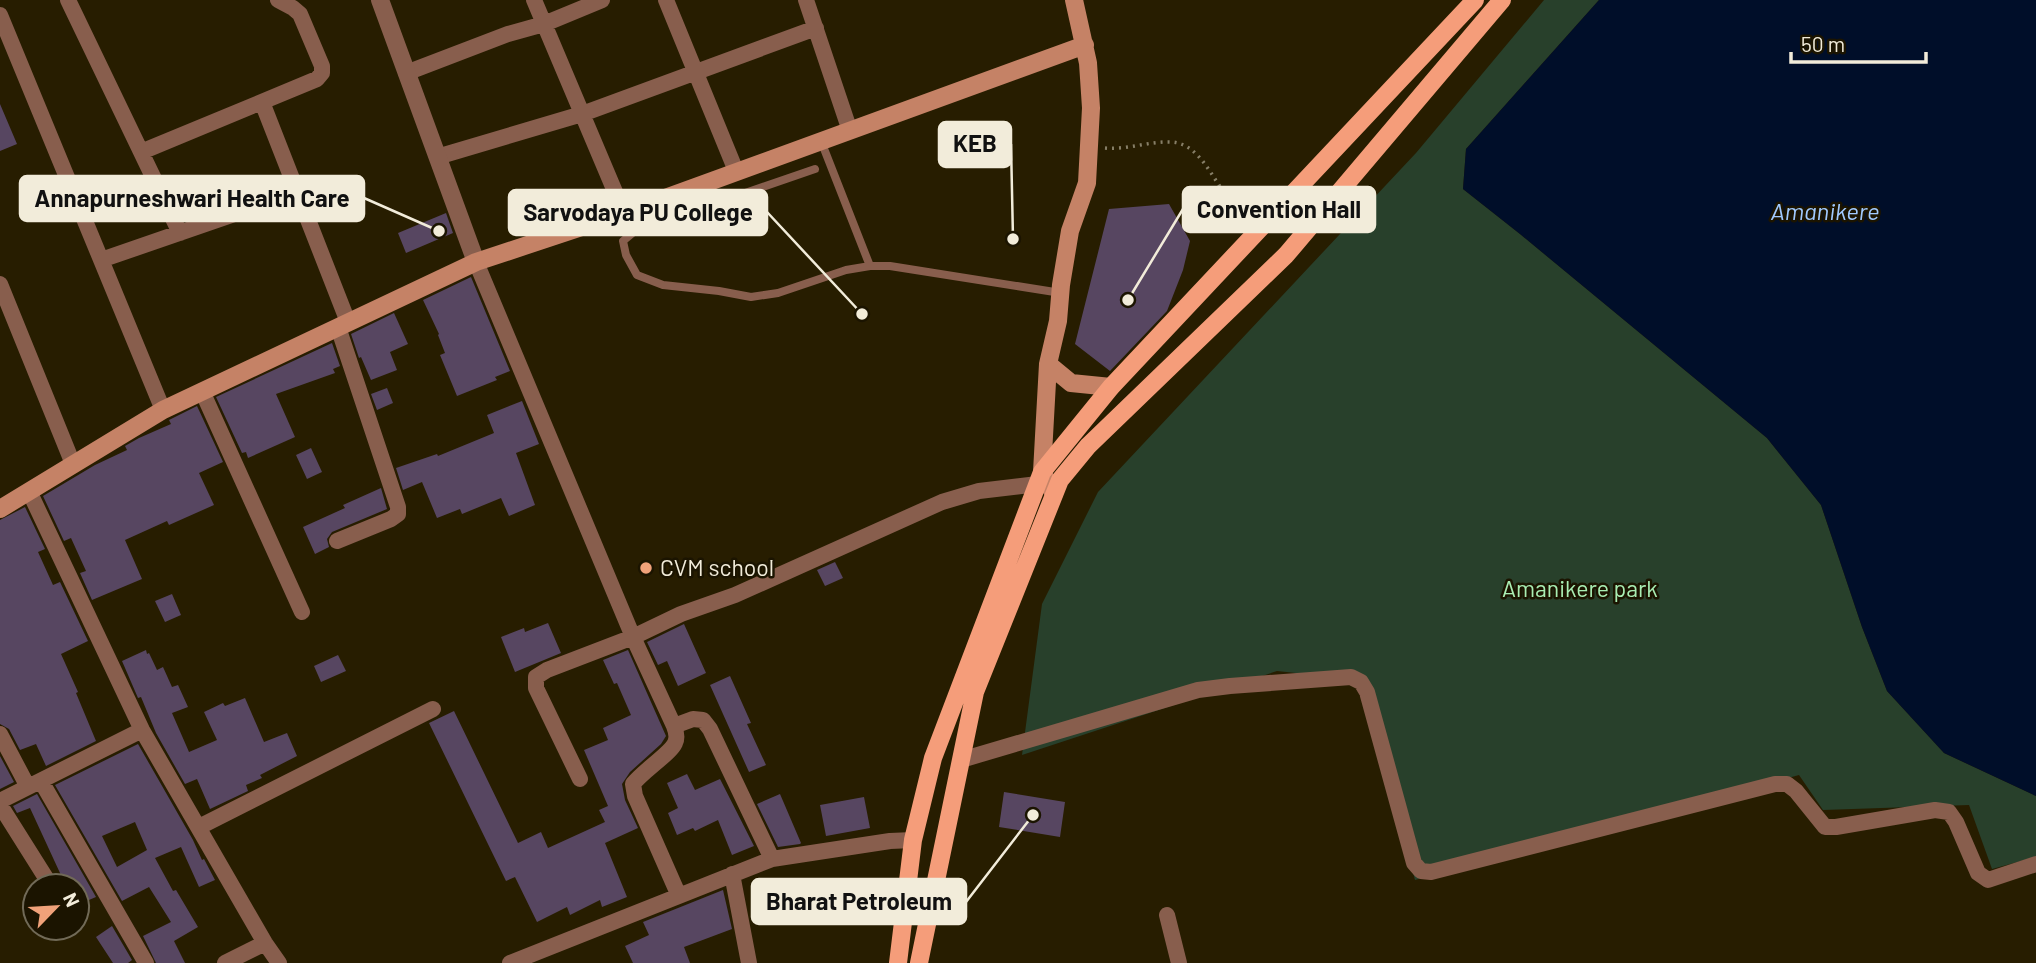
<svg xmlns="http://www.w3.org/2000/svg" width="2036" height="963" viewBox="0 0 2036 963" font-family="Barlow,sans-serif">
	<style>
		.green { fill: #28402b }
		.water { fill: #000e29 }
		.building { fill: #574661; fill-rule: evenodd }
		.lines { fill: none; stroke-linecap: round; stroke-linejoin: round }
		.path { stroke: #877f67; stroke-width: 3.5; stroke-dasharray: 2 5; stroke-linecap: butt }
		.service { stroke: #885e4d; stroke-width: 8 }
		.minor { stroke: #885e4d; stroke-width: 16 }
		.tertiary { stroke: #885e4d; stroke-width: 18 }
		.secondary { stroke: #c58266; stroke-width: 18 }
		.primary { stroke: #f59d7a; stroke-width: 18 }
		.poi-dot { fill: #f0a27a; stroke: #1b1400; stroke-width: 2.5 }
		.labels { text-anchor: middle; stroke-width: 5; stroke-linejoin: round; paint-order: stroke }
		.poi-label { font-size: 23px; fill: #f2ecda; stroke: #1b1400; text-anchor: start }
		.park-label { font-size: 23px; fill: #a9eeb3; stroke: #1b1400 }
		.water-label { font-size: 24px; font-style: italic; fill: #a1cafe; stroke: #1b1400 }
		.leader { fill: none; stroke: #f2ecda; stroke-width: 2.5 }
		.callout-dot { fill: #f2ecda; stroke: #1b1400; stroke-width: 2.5 }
		.callout { fill: #f2ecda; stroke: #f2ecda; stroke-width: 2.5 }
		.callout-label { font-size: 24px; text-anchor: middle; font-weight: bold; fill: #111 }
	</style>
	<rect width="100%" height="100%" fill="#271d00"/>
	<path class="green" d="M1544 0H1599L1466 149 1463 189 1520 234 1767 438 1821 505 1862 627 1887 691 1944 753 2036 796V857L1992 869 1969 805 1823 810 1799 775 1415 880 1362 680 1277 671 1022 755 1042 604 1098 492 1416 153Z"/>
	<path class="water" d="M1599 0H2036V796L1944 753 1887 691 1862 627 1821 505 1767 438 1520 234 1463 189 1466 149Z"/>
	<path class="building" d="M0 104 17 144 0 151Z
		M1169 204 1190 241 1183 270 1167 311 1110 371 1075 344 1109 209Z
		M446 213 453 233 406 253 398 233Z
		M471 277 510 371 495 377 497 380 457 396 440 355 445 353 438 335 439 334 423 300Z
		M394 313 408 344 390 352 397 370 371 380 361 357 359 358 351 334Z
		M332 343 340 366 333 369 335 373 276 394 295 437 248 458 246 452 242 453 216 397Z
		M387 388 393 403 377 410 371 394Z
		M522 401 539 444 516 453 535 505 509 516 501 498 462 514 460 509 437 518 422 482 403 490 396 468 437 454 438 456 494 433 487 415Z
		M197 406 223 462 199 473 214 505 169 525 167 521 125 540 142 579 92 600 80 573 86 571 71 538 64 541 43 496 95 465 127 450 125 446 139 438 171 424 169 420Z
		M311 448 322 472 307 479 296 455Z
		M381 488 387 509 332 532 327 539 329 547 315 554 303 527 345 508 343 505Z
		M25 507 45 549 38 552 53 585 60 582 88 641 61 654 78 692 76 693 96 741 46 766 36 744 20 750 9 729 0 724V520Z
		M835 562 843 578 825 586 817 570Z
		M172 594 181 615 165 622 155 601Z
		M548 623 561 653 515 672 501 637 524 628 525 632Z
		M684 624 706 673 678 686 667 661 658 665 647 642Z
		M146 650 147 654 149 653 157 670 163 667 172 687 178 685 188 707 172 713 189 752 217 740 204 712 223 703 225 706 245 698 264 742 287 733 297 756 260 775 262 778 246 785 248 791 210 809 197 779 185 784 156 733 141 697 138 698 122 661Z
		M628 650 666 736 661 744 630 772 622 784 625 800 638 828 605 843 627 897 602 907 600 900 570 915 567 907 537 922 515 877 506 881 429 723 454 711 518 843 541 832 548 848 605 822 599 810 608 806 584 750 608 740 603 728 631 715 617 683 614 684 603 660Z
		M338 655 346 671 321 682 314 666Z
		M730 676 751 723 747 724 766 765 749 772 710 685Z
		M138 744 193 840 202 860 204 859 215 880 199 887 181 847 155 858 173 891 176 890 198 927 174 941 185 963H156L143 936 171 922 149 887 122 901 55 785ZM135 822 147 850 117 867 102 836Z
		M0 756 14 782 0 789Z
		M687 774 695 790 720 779 754 846 732 855 718 820 695 831 693 828 677 835 668 813 678 808 667 783Z
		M1004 792 1065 802 1060 837 999 827Z
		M37 794 96 897 77 905V881L66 886 30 808 17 813 13 806Z
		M780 794 801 843 800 844 778 847 757 804Z
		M864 797 870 828 826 836 820 805Z
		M723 890 732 929 684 947 690 963H633L625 946 649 935 643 922Z
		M112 926 132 960 128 963H113L96 937Z"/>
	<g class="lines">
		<path class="path" d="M1105 148C1128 150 1149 141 1171 142 1200 143 1212 180 1229 198 1235 205 1243 210 1250 216"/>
		<path class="service" d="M821 141 870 266
			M815 169 635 231 623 241 626 255 637 275 663 285 719 291 751 297 778 293 846 270 870 266H890L1061 293"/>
		<path class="minor" d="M68 0 180 233
			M534 0 624 213
			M666 0 736 171
			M806 0 850 131
			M0 15 163 410
			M406 73 508 34 544 24 602 0
			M262 102 348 322
			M141 152 317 79 322 73V66L300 14 293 8 278 0
			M437 157 582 114 816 28
			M101 260 298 192
			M476 262 633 637 681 614 735 595 942 502 979 491 1038 484
			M0 284 73 464
			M202 391 302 612
			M29 491 142 730 265 943 279 963
			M337 541 391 519 398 514V507L338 327
			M674 726 693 719 703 720 710 729 772 859
			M0 734 28 787
			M961 760 1198 690 1230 686 1351 677 1361 682 1367 692 1414 863 1421 871 1431 872 1775 784H1787L1796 791 1825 827H1836L1935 810 1949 812 1956 822 1978 873 1988 880 2036 864
			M580 779 536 688V677L547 670 633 637 674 726C676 731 678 737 675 743 671 753 643 771 633 784L635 796 679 896
			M41 781 146 963
			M0 801 142 730
			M0 805 51 886
			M199 827 433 709
			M732 874 749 963
			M1167 915 1179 963
			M225 963 265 943
			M510 963 772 859 890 841 913 840"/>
		<path class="tertiary" d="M380 0 476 262"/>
		<path class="secondary" d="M1048 364 1071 383 1111 387
			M1054 494 1042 472 1048 364 1058 321 1061 285 1070 231 1087 183 1091 108 1088 63 1074 0
			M0 509 163 410 476 262 624 213 1085 45"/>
		<path class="primary" d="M898 963 913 840 933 758 1042 472 1111 387 1475 0
			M919 963 975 692 1060 480 1088 446 1286 255 1502 0"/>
	</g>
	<circle class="poi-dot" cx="646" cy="568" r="7"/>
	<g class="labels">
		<g class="poi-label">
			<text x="660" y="576">CVM school</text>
		</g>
		<g class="park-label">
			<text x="1580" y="597">Amanikere park</text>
		</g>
		<g class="water-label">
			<text x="1825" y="220">Amanikere</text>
		</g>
	</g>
	<path class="leader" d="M1013 239L1011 144M439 231L364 198M1128 300L1183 209M862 314L767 212M1033 815L966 902"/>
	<g class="callout-dot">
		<circle cx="1013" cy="239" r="7"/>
		<circle cx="439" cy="231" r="7"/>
		<circle cx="1128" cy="300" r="7"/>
		<circle cx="862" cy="314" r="7"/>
		<circle cx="1033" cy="815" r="7"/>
	</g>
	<g class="callout">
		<rect x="939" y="122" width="72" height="45" rx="7"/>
		<rect x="20" y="176" width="344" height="45" rx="7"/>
		<rect x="1183" y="187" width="192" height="45" rx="7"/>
		<rect x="509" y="190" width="258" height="45" rx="7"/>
		<rect x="752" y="879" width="214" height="45" rx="7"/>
	</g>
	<g class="callout-label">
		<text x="975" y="152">KEB</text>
		<text x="192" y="207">Annapurneshwari Health Care</text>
		<text x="1279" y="218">Convention Hall</text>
		<text x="638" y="221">Sarvodaya PU College</text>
		<text x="859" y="910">Bharat Petroleum</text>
	</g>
	<g transform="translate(56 907) rotate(65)"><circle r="33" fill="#1b1400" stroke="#716a57" stroke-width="2"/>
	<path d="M0-5L12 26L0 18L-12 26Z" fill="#f0a27a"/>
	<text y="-10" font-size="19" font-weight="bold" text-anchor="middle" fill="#f2ecda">N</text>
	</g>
	<path d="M1791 52v10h135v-10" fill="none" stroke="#f2ecda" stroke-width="3.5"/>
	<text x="1801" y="52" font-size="21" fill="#f2ecda" stroke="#1b1400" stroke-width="5" paint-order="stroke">50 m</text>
</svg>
